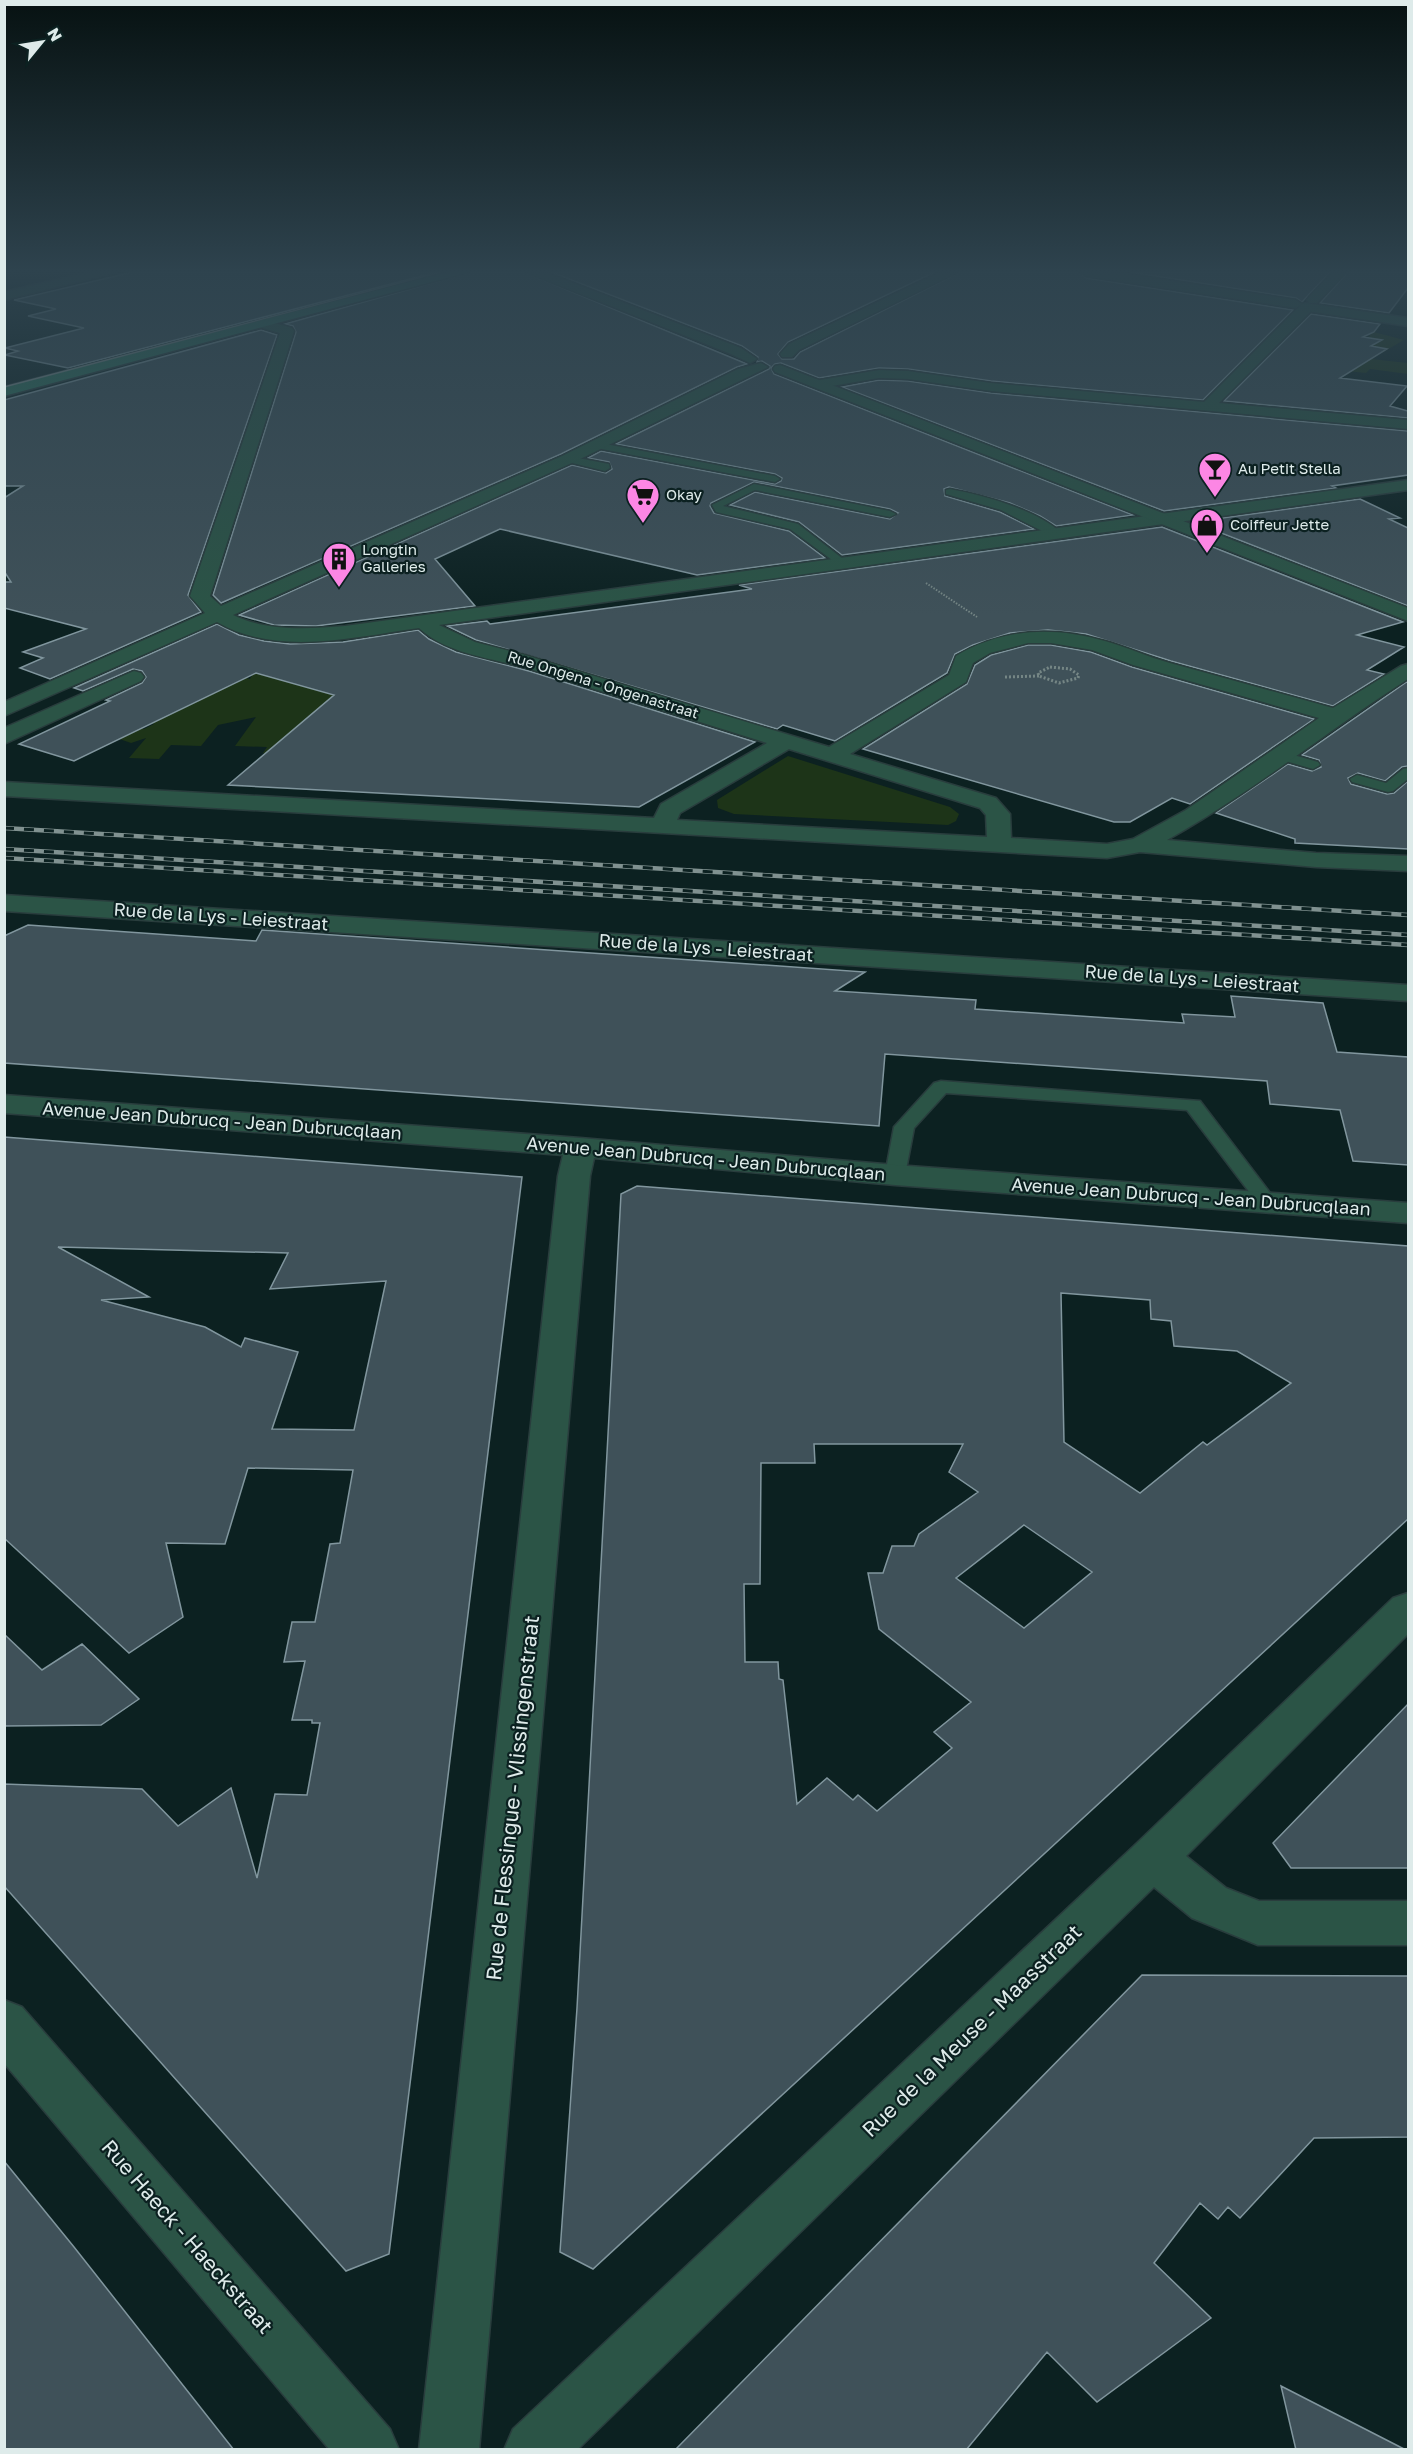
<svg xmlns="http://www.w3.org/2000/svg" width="1413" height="2454" viewBox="0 0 1413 2454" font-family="'Golos Text',sans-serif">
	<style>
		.green { fill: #1d3418 }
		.building { fill: #3f5159; stroke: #81969e; stroke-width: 1.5; fill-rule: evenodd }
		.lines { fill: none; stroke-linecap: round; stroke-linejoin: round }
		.service-casing { stroke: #293d3d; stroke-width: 3 }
		.minor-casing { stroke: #293d3d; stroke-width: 3 }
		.tertiary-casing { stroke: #293d3d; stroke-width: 3 }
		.secondary-casing { stroke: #293d3d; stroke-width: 3 }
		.path-far1 { stroke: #758685; stroke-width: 2; stroke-dasharray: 1.5 1.5; stroke-linecap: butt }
		.path { stroke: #758685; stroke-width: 3; stroke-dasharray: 2 2; stroke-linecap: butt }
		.service { fill: #2b5446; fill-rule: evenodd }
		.minor { fill: #2b5446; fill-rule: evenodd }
		.tertiary { fill: #2b5446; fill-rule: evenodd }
		.secondary { fill: #2d735c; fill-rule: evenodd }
		.tram { stroke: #809190; stroke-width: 1.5 }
		.rail-casing { stroke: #809190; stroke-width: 4.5 }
		.rail { stroke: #0c2121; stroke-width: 3; stroke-dasharray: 10; stroke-linecap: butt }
		.labels { text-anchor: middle; stroke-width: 4.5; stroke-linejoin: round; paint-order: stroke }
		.far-poi-label { font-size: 15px; fill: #deebea; stroke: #0c2121; text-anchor: start }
		.far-street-label { font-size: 15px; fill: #deebea; stroke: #0c2121 }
		.street-label { font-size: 18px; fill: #deebea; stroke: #0c2121 }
		.near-street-label { font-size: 21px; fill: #deebea; stroke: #0c2121 }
	</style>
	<rect width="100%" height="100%" fill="#0c2121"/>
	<path class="green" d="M1360 327 1377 330 1374 332 1404 340 1371 359 1408 363V374L1370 369 1366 373 1328 369 1337 342 1372 346 1377 343 1350 335 1369 337 1371 333Z
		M261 659 364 663 295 754 263 753 267 747 235 746 256 717 218 725 201 746 171 745 159 759 129 758 146 738 131 743 114 737 133 725 144 729 154 724 140 719 233 674 250 679Z
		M788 756 950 807 959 814 956 821 948 825 734 814 718 808 717 800Z"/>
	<path class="building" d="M133 272H437L68 368 5 355 18 351 5 348 84 328 28 316 56 309 14 300Z
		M471 272H524L747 364 737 367 561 454 221 603 213 595 296 332 293 326 285 324Z
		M551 272H935L788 342 778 354 782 359H794L800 352 960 272H1078L1086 278 1293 310 1203 400 991 381 908 369 879 368 819 378 781 363 775 364 771 368 774 374 1133 515 1056 526 1040 516 1010 503 949 487 944 489 945 496 1000 512 1034 529 842 555 799 522 730 505 755 492 890 519 898 513 890 509 754 482 711 503 710 506 714 513 789 531 825 558 697 575 500 529 435 559 475 606 316 626 274 625 239 615 572 465 606 473 612 469 609 462 588 458 601 451 775 484 781 481 782 478 775 474 616 444 769 369 770 366 762 361 757 362 758 357 742 346Z
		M1130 272H1330L1302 302 1296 298Z
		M1348 272H1408V288L1389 313 1320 303Z
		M1311 314 1380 324 1374 332 1363 337 1382 340 1371 346 1387 349 1340 378 1407 386 1390 406 1408 411V418L1224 401Z
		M261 330 277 335 188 595 201 612 50 679 20 668 43 658 23 652 86 629 4 608V582H11L4 571V498L23 486H4V400Z
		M879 380 908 381 991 393 1408 431V475L1332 486 1336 488 1164 511 842 387Z
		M1360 499 1400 518 1389 519 1408 528V606L1193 522Z
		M1162 527 1403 622 1357 635 1404 647 1367 670 1384 674 1333 706 1171 661 1086 634 1048 630 1010 633 973 645 955 654 947 673 835 741 783 725 777 729 476 640 447 626 487 621 490 624 752 589 739 585Z
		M217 624 239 635 264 641 290 644 343 642 418 630 429 639 456 652 529 671 755 742 639 807 228 785 334 695 256 673 74 761 19 744 110 701 106 700 142 683 146 677 142 671 133 669 83 691 74 688Z
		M1028 645H1051L1091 652 1132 667 1314 719 1190 804 1172 798 1130 822H1114L863 749 967 684 975 665 991 655Z
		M1408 681V766L1402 767 1385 781 1358 773 1348 778 1351 784 1387 794 1394 793 1408 781V849L1295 843V839L1216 813 1288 764 1312 771 1321 767 1319 760 1302 755Z
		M28 925 256 941 262 930 865 972 835 991 976 1000 975 1009 1184 1023 1182 1014 1235 1017 1231 996 1323 1003 1337 1052 1408 1057V1165L1353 1161 1340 1110 1270 1104 1267 1081 885 1054 879 1126 4 1063V936Z
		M4 1137 522 1177 389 2254 346 2271 4 1886V1784L142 1789 178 1826 231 1788 257 1878 275 1794 307 1795 320 1723H312V1720H292L305 1661 284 1662 292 1622H315L330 1544 340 1543 353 1470 248 1468 225 1544 166 1543 183 1617 129 1653 4 1538ZM58 1247 288 1253 270 1289 386 1281 354 1430 272 1429 298 1352 245 1338 241 1347 205 1327 101 1300 149 1297Z
		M637 1186 1408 1246V1519L593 2269 560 2252 577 2008 621 1194ZM1061 1293 1150 1300 1151 1319 1171 1321 1174 1346 1237 1351 1291 1383 1207 1445 1203 1442 1140 1493 1064 1442ZM814 1444H963L949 1472 978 1492 919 1534 914 1546H892L883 1573H868L879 1629 971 1702 934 1732 952 1748 877 1811 858 1795 853 1800 827 1778 797 1804 783 1680 779 1679 778 1662H745L744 1584H760L761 1463H815ZM1024 1525 1092 1572 1024 1628 956 1578Z
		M4 1634 42 1670 82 1644 139 1699 101 1725 4 1726Z
		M1408 1704V1868H1291L1273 1843Z
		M1142 1975 1408 1976V2137L1314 2138 1240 2218 1228 2207 1218 2219 1200 2203 1154 2263 1211 2318 1097 2402 1047 2352 966 2450H675Z
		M4 2161 74 2247 234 2450H4Z
		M1281 2386 1406 2450H1296Z"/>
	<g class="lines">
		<defs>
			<path id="service" d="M595 442 775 476 780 479 775 482 591 447 590 445Z
				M568 456 609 464 610 468 605 471 564 461V457Z
				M754 484 890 511 896 514 890 517 755 490 723 506 798 524 847 562V566L843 568 790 529 716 512 712 505Z
				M950 489C982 495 1039 510 1062 534L1060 536H1052L1001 510 946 494V490Z
				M1280 751 1318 762 1320 765 1313 769 1275 758 1273 755Z
				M1408 768V779L1393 791 1388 792 1352 782 1350 779 1357 775 1386 783 1403 769Z
				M941 1081 1200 1101 1277 1202 1274 1206 1267 1208 1260 1206 1187 1110 946 1093 914 1128 905 1175 902 1179H888L885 1175 894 1127 934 1083Z"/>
			<path id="minor" d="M91 272H115L4 300V292Z
				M941 272H958L799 350 792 357H782L780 354 789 344Z
				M1333 272H1346L1317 303H1309L1307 300 1309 297Z
				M1307 303 1312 304 1313 307 1312 310 1219 403 1408 420V429L991 391 908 379 879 378 820 388 813 384 820 380 879 370 908 371 991 383 1204 402 1302 304Z
				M264 320 292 328 294 331 210 596 221 606 562 456 738 369 761 363 768 367 574 462 233 615C268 632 307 629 345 626L1408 480V490L439 625 475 642 525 655 829 747 949 675 956 656C1003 628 1053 626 1105 641 1127 647 1148 657 1170 663 1224 678 1279 693 1333 708L1401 666 1408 664V679C1327 731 1251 793 1167 840L1316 853 1408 856V871L1316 867 1140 852 1107 858 4 796V782L654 818 661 804 767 743C688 718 609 694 530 669 493 658 448 655 419 628 355 637 276 657 217 622L4 716V702L205 613 190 596 280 333 259 327 257 324 259 321ZM1028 643H1051L1092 650 1133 665 1319 718 1186 810 1133 839 1107 844 1011 838 1010 814 996 798 850 754 966 682 973 663 990 653ZM789 749 980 808 986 815 987 837 677 820 680 813Z
				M134 671 141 673 144 677 141 681 4 744V728Z
				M4 895 1408 985V1001L4 911Z
				M4 1095 580 1138 895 1165 1408 1203V1223L895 1185 594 1158 590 1176 479 2450H419L558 1176 563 1155 4 1113Z
				M1408 1593V1634L1186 1856 1226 1888 1259 1901H1408V1945H1258L1192 1918 1154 1887 577 2450H504L513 2429 1136 1844 1393 1598Z
				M4 2000 22 2007 390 2429 399 2450H330L4 2063Z"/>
			<path id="tertiary" d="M526 272H544L741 348 757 359 750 363 731 354Z
				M1080 272H1112L1296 300 1302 304 1296 308 1086 276Z
				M1312 304 1408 318V326L1307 311 1306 308 1307 305Z
				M780 365 1408 608V621L775 372 773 369 775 366Z"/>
			<path id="secondary" d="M447 272H469L4 396V387Z"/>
		</defs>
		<use href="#service" class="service-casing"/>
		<use href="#minor" class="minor-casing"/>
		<use href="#tertiary" class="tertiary-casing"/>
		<use href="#secondary" class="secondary-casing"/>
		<path class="path-far1" d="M926 583 977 617"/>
		<path class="path" d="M1050 667 1070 669 1079 675 1078 678 1059 683 1039 676 1038 673Z
			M1005 677 1039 676"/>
		<use href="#service" class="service"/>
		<use href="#minor" class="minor"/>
		<use href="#tertiary" class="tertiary"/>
		<use href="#secondary" class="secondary"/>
		<path class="tram" d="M4 387 441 272"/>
		<defs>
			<path id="rail" d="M4 828 1408 915
				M4 849 1408 935
				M4 858 1408 945"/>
		</defs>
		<use href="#rail" class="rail-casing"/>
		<use href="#rail" class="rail"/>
	</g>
	<linearGradient id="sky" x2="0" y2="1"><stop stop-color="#071212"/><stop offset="0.44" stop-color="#2e434e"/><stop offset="1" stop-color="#2e434e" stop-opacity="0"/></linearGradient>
	<rect width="1413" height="616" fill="url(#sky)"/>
	<defs>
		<symbol id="bar-pin" viewBox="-11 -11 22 30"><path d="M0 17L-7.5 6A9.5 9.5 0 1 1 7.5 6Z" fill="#fc86e4" stroke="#0c2121"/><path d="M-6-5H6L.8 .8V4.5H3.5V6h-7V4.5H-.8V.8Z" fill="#111"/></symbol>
		<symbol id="supermarket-pin" viewBox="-11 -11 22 30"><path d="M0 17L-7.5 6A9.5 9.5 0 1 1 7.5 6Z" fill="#fc86e4" stroke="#0c2121"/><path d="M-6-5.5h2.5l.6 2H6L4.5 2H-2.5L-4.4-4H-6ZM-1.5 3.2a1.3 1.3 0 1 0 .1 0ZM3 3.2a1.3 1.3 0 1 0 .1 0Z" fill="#111"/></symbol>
		<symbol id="shop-pin" viewBox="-11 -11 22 30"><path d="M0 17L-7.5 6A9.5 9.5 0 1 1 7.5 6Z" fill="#fc86e4" stroke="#0c2121"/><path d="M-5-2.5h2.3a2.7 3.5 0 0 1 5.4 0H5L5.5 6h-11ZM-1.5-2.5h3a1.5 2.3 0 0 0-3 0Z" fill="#111"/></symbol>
		<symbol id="building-pin" viewBox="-11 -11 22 30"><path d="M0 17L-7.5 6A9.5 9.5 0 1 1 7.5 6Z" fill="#fc86e4" stroke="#0c2121"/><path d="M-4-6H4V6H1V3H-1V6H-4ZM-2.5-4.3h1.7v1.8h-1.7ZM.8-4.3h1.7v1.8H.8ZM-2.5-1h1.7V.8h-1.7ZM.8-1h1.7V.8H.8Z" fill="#111"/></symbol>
	</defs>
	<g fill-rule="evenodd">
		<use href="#bar-pin" x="1196" y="450" width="38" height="52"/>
		<use href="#supermarket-pin" x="624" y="476" width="38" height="52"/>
		<use href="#shop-pin" x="1188" y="506" width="38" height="52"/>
		<use href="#building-pin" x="320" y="540" width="38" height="52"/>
	</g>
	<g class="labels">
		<g class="far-poi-label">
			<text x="1238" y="474">Au Petit Stella</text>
			<text x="666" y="500">Okay</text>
			<text x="1230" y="530">Coiffeur Jette</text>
			<text x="362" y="555">Longtin<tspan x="362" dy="17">Galleries</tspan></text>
		</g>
		<g class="far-street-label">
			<text transform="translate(603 685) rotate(17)" y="5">Rue Ongena - Ongenastraat</text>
		</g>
		<g class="street-label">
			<text transform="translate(221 917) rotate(4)" y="6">Rue de la Lys - Leiestraat</text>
			<text transform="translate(706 948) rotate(4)" y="6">Rue de la Lys - Leiestraat</text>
			<text transform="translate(1192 979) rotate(4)" y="6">Rue de la Lys - Leiestraat</text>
			<text transform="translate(222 1121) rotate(4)" y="6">Avenue Jean Dubrucq - Jean Dubrucqlaan</text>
			<text transform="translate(706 1159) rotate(5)" y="6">Avenue Jean Dubrucq - Jean Dubrucqlaan</text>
			<text transform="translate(1191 1197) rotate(4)" y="6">Avenue Jean Dubrucq - Jean Dubrucqlaan</text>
		</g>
		<g class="near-street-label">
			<text transform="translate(513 1798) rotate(-84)" y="7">Rue de Flessingue - Vlissingenstraat</text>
			<text transform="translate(972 2031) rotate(-44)" y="7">Rue de la Meuse - Maasstraat</text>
			<text transform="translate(187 2237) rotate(49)" y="7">Rue Haeck - Haeckstraat</text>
		</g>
	</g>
	<rect width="1413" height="2454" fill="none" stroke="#deebea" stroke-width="12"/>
	<g transform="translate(42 42) rotate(60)" stroke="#0c2121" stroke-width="4.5" paint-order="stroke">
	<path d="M0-4.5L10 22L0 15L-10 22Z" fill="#deebea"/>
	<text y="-9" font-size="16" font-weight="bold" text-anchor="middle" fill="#deebea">N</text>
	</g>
</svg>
